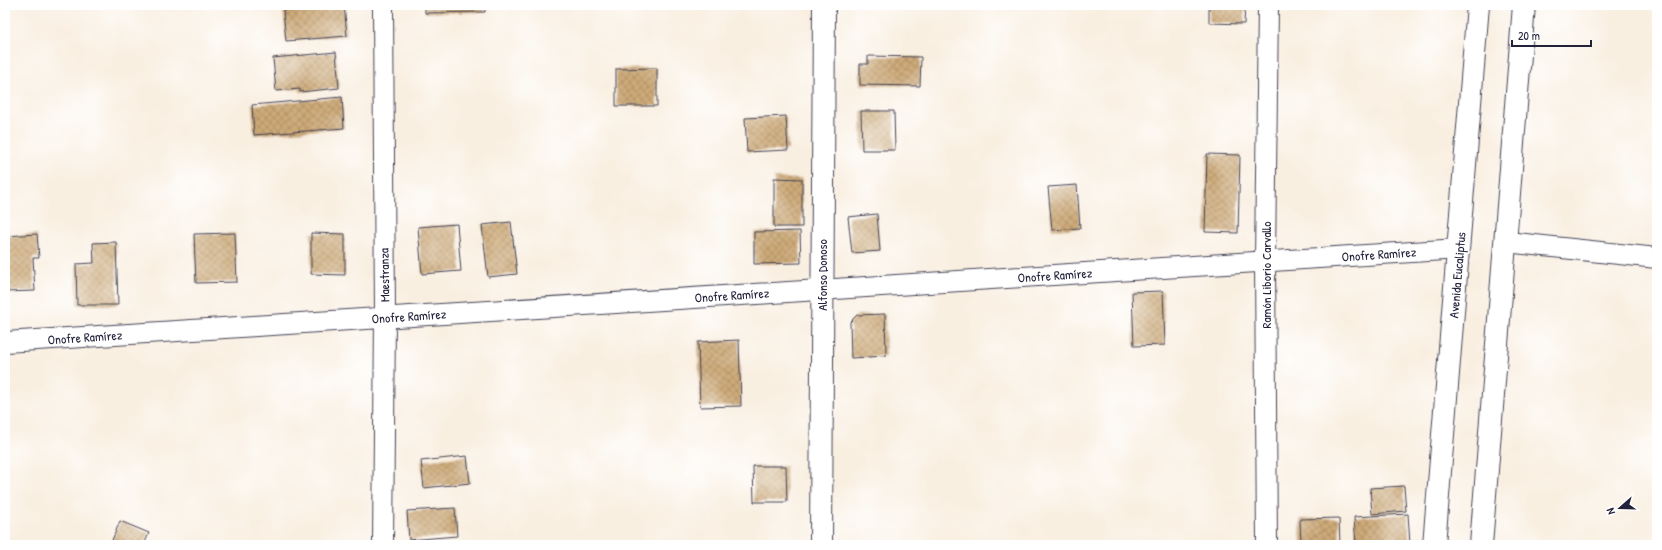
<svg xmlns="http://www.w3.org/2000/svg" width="1662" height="550" viewBox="0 0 1662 550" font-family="'Patrick Hand',sans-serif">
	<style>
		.building { fill: url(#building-cross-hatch) }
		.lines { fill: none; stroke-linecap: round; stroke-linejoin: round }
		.minor-casing { stroke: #424154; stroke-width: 22 }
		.tertiary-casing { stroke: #424154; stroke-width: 24 }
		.secondary-casing { stroke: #424154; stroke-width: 24 }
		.minor { stroke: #fff; stroke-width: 20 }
		.tertiary { stroke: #fff; stroke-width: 22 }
		.secondary { stroke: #fff; stroke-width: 22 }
		.labels { text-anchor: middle; stroke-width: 3.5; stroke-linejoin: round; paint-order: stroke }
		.street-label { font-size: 13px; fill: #22223b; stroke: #fff }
	</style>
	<defs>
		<pattern id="building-cross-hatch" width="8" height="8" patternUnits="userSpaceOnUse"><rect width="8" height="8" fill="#ceaa78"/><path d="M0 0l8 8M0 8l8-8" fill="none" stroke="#a78a64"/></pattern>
	</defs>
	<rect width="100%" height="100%" fill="#fff"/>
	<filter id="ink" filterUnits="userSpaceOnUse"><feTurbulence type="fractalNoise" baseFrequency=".025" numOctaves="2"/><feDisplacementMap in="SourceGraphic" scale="8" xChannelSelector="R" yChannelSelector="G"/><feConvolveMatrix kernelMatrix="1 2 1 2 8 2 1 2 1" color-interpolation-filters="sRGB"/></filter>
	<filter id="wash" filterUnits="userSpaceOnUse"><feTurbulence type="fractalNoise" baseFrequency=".012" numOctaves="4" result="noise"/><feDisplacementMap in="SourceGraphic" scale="16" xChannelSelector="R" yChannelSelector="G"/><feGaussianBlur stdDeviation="0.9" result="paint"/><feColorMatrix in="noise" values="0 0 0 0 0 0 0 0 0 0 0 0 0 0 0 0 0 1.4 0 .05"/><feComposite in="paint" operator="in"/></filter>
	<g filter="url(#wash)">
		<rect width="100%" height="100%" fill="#f9efe1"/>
		<g id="blocks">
			<path class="building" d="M344 5 347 36 286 41 283 10Z
				M425 5H485V12L425 13Z
				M1209 5H1245L1244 24 1209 23Z
				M336 52 339 88 300 92V89L276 91 273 58Z
				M868 56 921 57 920 86 860 85V64H868Z
				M657 68V106H616V69Z
				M342 97 344 128 254 135 252 105Z
				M861 111H894L895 150H862Z
				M786 116 788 150 747 152 745 118Z
				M1207 154 1240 155 1238 233 1205 232Z
				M774 178 802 179V227H774Z
				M1077 185 1080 228 1052 230 1048 187Z
				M877 214 880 251 852 253 848 217Z
				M511 222 517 274 488 277 482 225Z
				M457 224 461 271 422 274 418 227Z
				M800 231 801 263 754 264V232Z
				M235 233 237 282 196 283 194 234Z
				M311 233 345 234V275L311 274Z
				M37 234 39 258H33L35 291 5 292V236Z
				M116 242 118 305H77L76 264 94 263 93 243Z
				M1163 291 1165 345 1134 346 1132 292Z
				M885 314 886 356 851 358 850 322 857 315Z
				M739 340 741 406 700 407 698 342Z
				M467 456 470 483 424 488 421 461Z
				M753 466H786L787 502H754Z
				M1404 486 1406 511 1372 514 1370 488Z
				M455 508 457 536 409 540 407 511Z
				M1408 514 1410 545H1356L1354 517Z
				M1339 518 1340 545H1301L1300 519Z
				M120 521 149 533 144 545H110Z"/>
		</g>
	</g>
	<g filter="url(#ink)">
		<use href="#blocks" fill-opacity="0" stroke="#424154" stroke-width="1"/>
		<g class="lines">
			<defs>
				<path id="minor" d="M383 5 385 317 383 545
					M1506 242 1657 258
					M5 342 1459 249
					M1267 545 1265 261 1268 5"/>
				<path id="tertiary" d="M821 545 824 5"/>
				<path id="secondary" d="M1434 545 1478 5
					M1481 545 1524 5"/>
			</defs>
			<use href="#minor" class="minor-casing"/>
			<use href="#tertiary" class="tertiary-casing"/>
			<use href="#secondary" class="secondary-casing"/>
			<use href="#minor" class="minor"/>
			<use href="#tertiary" class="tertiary"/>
			<use href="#secondary" class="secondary"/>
		</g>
	</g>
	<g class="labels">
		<g class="street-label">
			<text transform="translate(1379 254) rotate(-4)" y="5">Onofre Ramírez</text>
			<text transform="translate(384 275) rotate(-91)" y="5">Maestranza</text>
			<text transform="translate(822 275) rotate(-90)" y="5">Alfonso Donoso</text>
			<text transform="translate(1055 275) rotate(-4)" y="5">Onofre Ramírez</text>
			<text transform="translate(1266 275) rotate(-90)" y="5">Ramón Liborio Carvallo</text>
			<text transform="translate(1457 275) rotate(-85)" y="5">Avenida Eucaliptus</text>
			<text transform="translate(732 295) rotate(-4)" y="5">Onofre Ramírez</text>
			<text transform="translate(409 316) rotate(-4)" y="5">Onofre Ramírez</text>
			<text transform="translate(85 337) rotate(-4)" y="5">Onofre Ramírez</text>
		</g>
	</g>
	<rect width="1662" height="550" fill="none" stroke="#fff" stroke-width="20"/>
	<g transform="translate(1620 508) rotate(250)" stroke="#ffffff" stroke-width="3" paint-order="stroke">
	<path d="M0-3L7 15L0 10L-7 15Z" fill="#22223b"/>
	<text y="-6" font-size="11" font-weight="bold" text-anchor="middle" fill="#22223b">N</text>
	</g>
	<path d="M1512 40v6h79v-6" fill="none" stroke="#22223b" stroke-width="2"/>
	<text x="1518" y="40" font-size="12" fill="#22223b" stroke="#ffffff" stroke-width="3" paint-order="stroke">20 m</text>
</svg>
